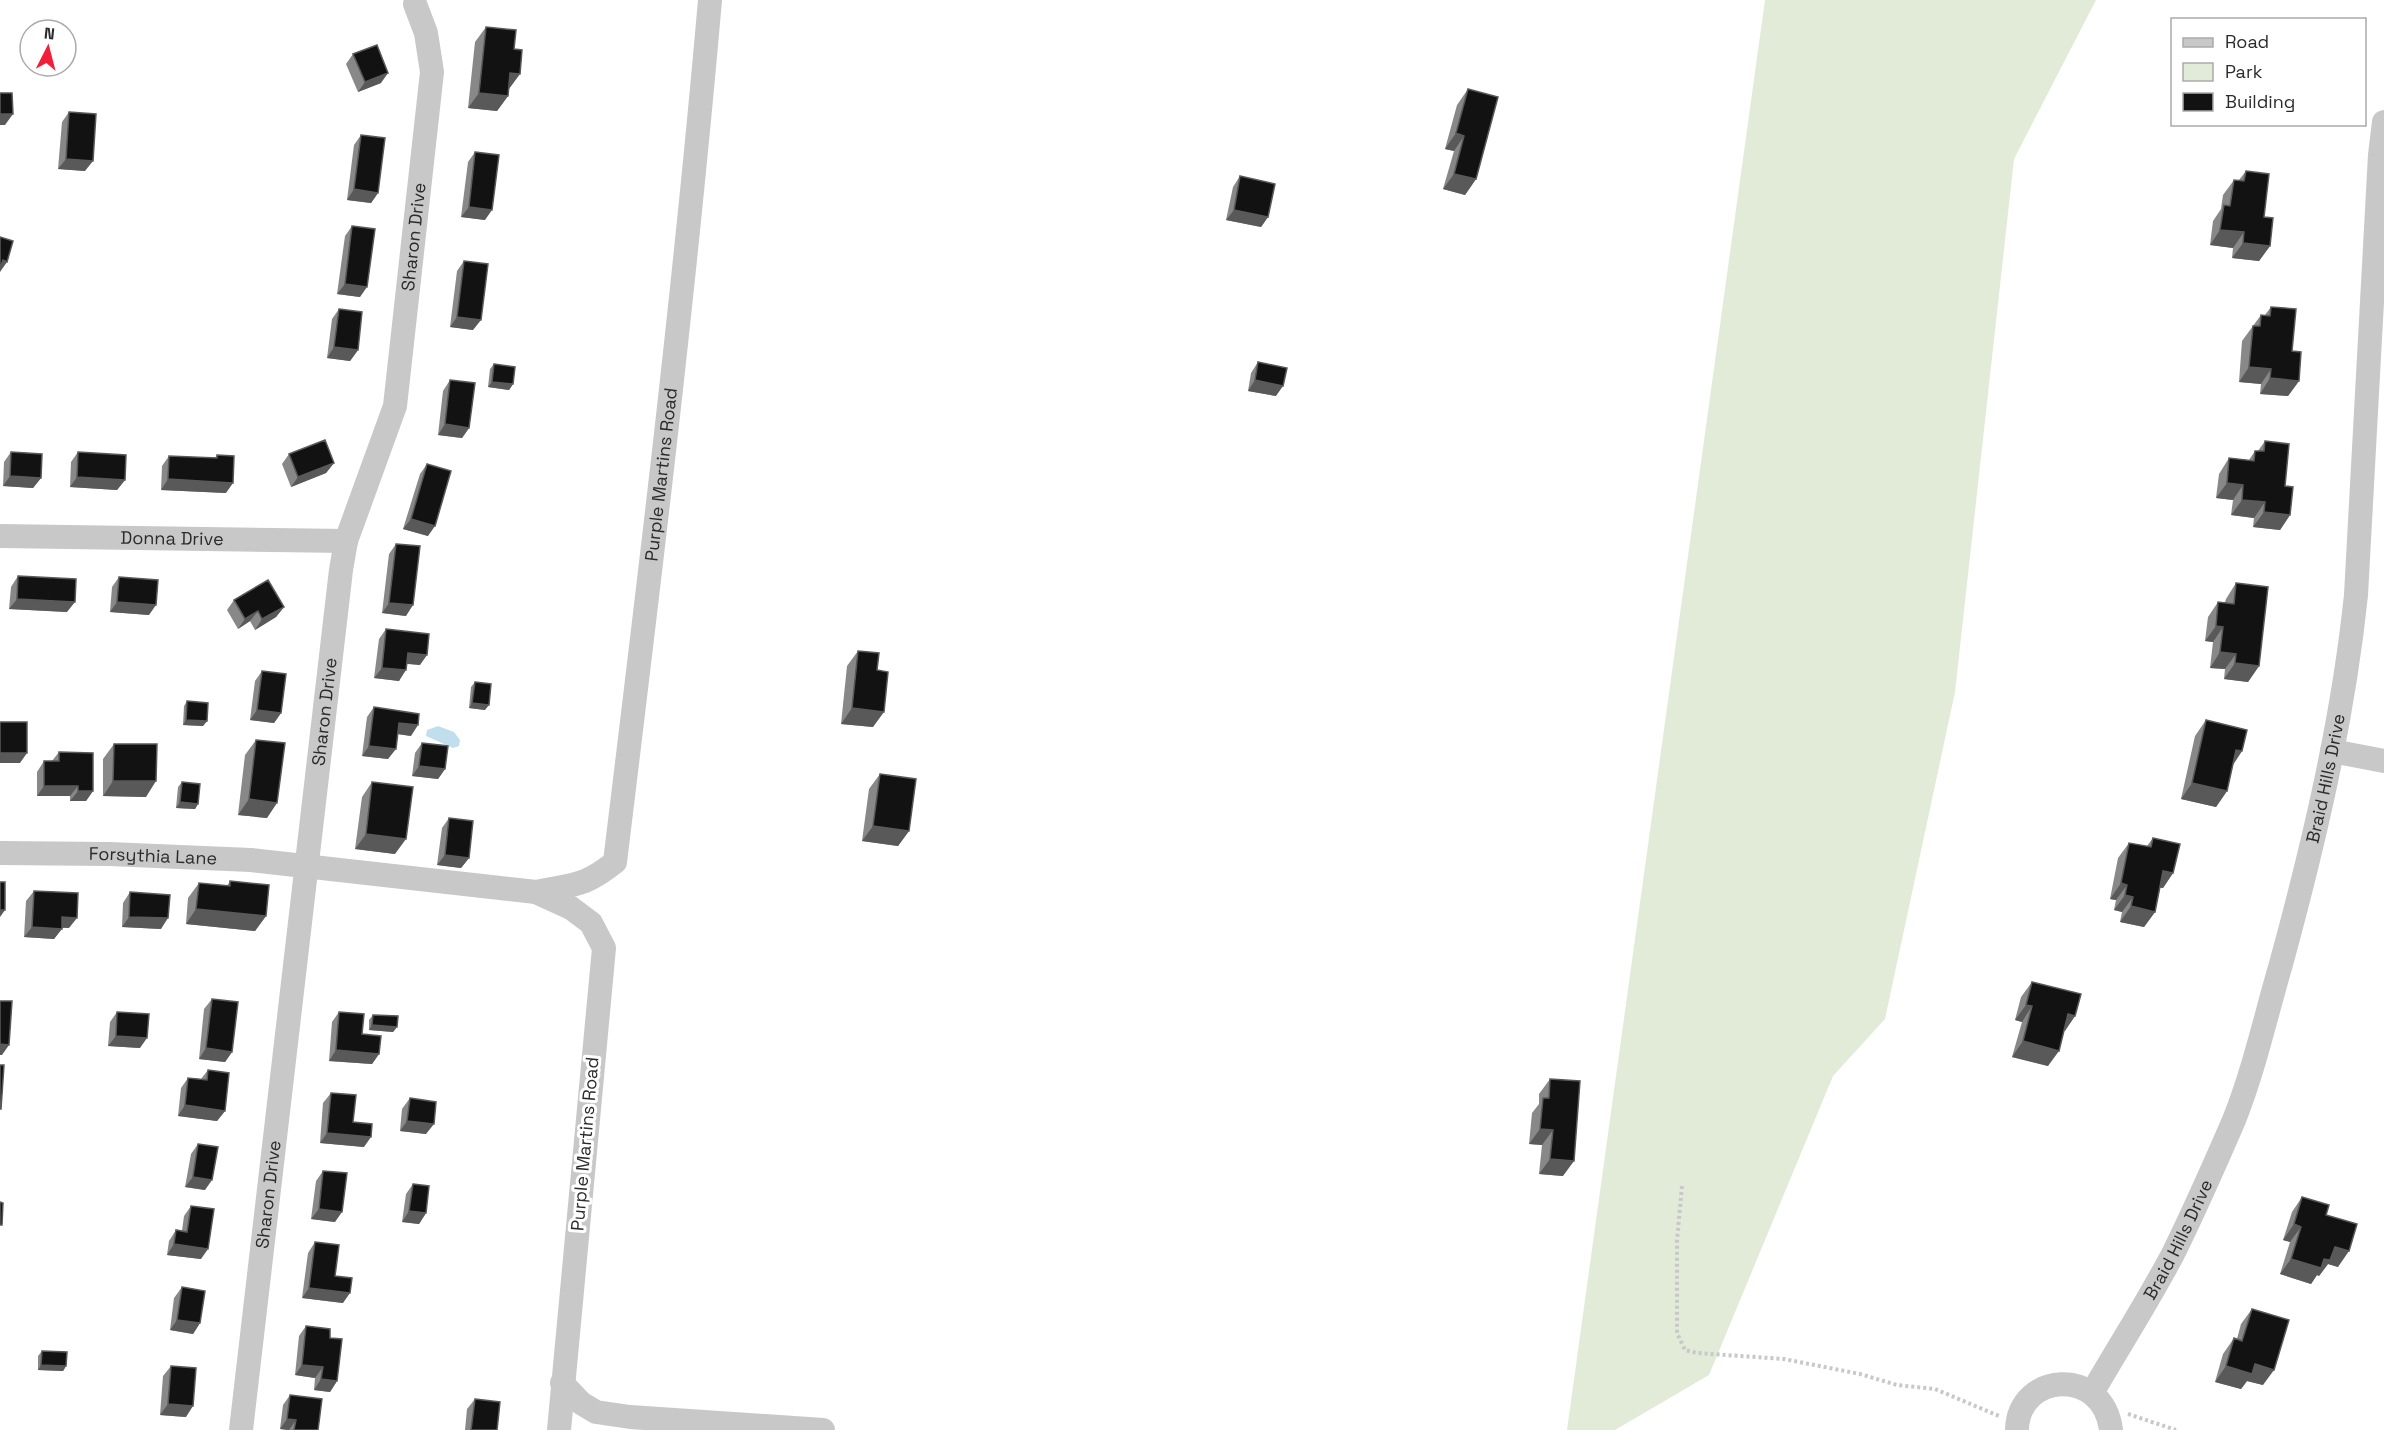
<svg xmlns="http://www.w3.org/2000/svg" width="2384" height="1430" viewBox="0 0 2384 1430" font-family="'Space Grotesk',sans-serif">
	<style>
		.green { fill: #e2ebd7 }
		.water { fill: #c1deed }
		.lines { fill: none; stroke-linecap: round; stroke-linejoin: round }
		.path { stroke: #c8c8c8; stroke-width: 4; stroke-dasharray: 3 3; stroke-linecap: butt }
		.minor { stroke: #c8c8c8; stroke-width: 24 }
		.wall { fill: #888 }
		.shaded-wall { fill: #595959 }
		.building { fill: #121212; stroke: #595959; stroke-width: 1.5 }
		.labels { text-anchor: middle; stroke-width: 6; stroke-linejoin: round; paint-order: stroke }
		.street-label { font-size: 18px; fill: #2b2b2b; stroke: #fff }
	</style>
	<rect width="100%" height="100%" fill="#fff"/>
	<path class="green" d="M1765 0H2096L2014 159 1955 692 1885 1019 1833 1076 1709 1375 1615 1430H1567Z"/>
	<path class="water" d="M438 726 454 732 460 740 459 746 453 748 426 736 427 730Z"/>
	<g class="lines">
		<path class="path" d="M1682 1186 1677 1240V1333L1685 1350 1697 1353 1784 1359 1860 1374 1897 1385 1935 1389 1999 1416
			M2128 1414 2176 1430"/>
		<g class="minor">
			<path id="s1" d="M0 536 346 541"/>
			<path d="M2332 751 2384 761"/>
			<path id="s2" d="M0 853 109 854 251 860 536 892C574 884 584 887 615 862 650 575 685 288 710 0"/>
			<path d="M536 892 571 908 591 923 604 948 559 1430"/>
			<path d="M562 1383 581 1403 596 1412 630 1417 823 1430"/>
			<path id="s3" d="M2092 1393C2119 1346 2149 1300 2174 1252 2195 1209 2215 1164 2234 1120 2254 1070 2266 1015 2281 964 2314 843 2343 720 2356 595L2380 155 2384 122"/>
			<path id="s4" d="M241 1430 341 570 346 541 395 406 432 72 426 33 415 4"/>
			<path d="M2017 1430C2018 1372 2103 1366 2111 1430"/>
		</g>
	</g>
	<path class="wall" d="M486 27 509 89 508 96 497 111 468 108 475 42Z
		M353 54 381 83 358 92 346 64Z
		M1468 89 1476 179 1465 195 1443 189 1454 151 1445 149 1457 105Z
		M69 112 85 171 58 169 62 122Z
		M361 135 378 193 371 203 347 200 354 145Z
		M475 152 485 220 461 217 468 162Z
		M2246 171 2264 217 2270 246 2259 261 2232 258 2233 248 2210 245 2213 221 2221 209 2223 195 2234 180H2239Z
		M1240 176 1268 217 1261 227 1226 220 1233 187Z
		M352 226 360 297 337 294 345 236Z
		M464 261 473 330 450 327 457 271Z
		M2271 307 2292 351 2299 381 2288 396 2260 394 2261 384 2239 382 2242 341 2261 315H2265Z
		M339 309 358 350 350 361 327 358 332 319Z
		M1258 362 1276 396 1248 391 1251 373Z
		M494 364 513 384 509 390 488 387 490 369Z
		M450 380 469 428 462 438 438 435 443 391Z
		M2265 441 2285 486 2290 515 2280 530 2253 527 2254 518 2231 515 2233 500 2216 498 2219 474 2229 458 2249 460 2255 451H2258Z
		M11 452 41 478 33 488 3 486 4 462Z
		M78 452 125 480 117 490 70 487 71 462Z
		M289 454 334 463 326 473 291 487 282 464Z
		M217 455 226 493 161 490 162 466 169 456 215 458Z
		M427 464 428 536 403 529 420 474Z
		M396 544 406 616 382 613 389 554Z
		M18 576 67 612 9 609 11 587Z
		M119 577 149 615 110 612 112 587Z
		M2236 583 2259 666 2248 682 2224 679 2225 669 2210 668 2213 642 2205 641 2208 617 2218 602H2225L2226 599Z
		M234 600 284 607 276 617 255 630 250 621 238 629 227 610Z
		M386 629 420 665 407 664 399 681 374 678 379 639Z
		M858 651 877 670 873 727 841 724 847 666Z
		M262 671 281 713 274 723 250 720 255 681Z
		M475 682 485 710 469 708 471 687Z
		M187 701 207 721 203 726 183 725 184 706Z
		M374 707 411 736 397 734 388 759 362 756 367 717Z
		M2206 720 2242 751 2233 765 2227 791 2216 807 2181 799 2195 736Z
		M256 740 267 818 238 815 245 755Z
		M422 743 445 769 438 779 412 776 415 753Z
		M114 744 146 797 103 796V759Z
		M59 752 93 791 86 801H70V796H37V772L44 761H52Z
		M880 774 909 831 898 846 862 841 869 789Z
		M182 782 198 804 195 809 176 808 178 787Z
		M372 782 395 854 355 849 362 797Z
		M449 818 469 858 461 868 437 865 442 828Z
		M2153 838 2173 873 2163 888H2160L2155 912 2144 927 2120 922 2122 912 2114 910 2116 900 2110 899 2118 858 2129 843 2147 846Z
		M230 881 266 916 255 931 186 924 188 898 199 883 227 886Z
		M34 891 69 928H62L54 939 24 937 26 901Z
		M130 892 161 929 122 927 123 903Z
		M2032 982 2075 1016 2064 1031 2048 1066 2012 1057 2022 1022 2015 1020 2021 997Z
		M212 999 232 1052 225 1062 199 1059 204 1009Z
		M117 1012 140 1048 108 1046 110 1022Z
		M339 1012 362 1034 379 1054 372 1064 329 1061 332 1022Z
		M373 1015 397 1027 393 1032 369 1030V1020Z
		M208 1070 225 1111 217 1121 178 1116 181 1088 188 1078 201 1079Z
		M1550 1079 1563 1176 1539 1174 1542 1145 1529 1144 1532 1113 1539 1104V1094Z
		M331 1093 353 1122 364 1147 320 1143 323 1103Z
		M410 1098 426 1134 400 1131 402 1109Z
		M198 1144 205 1190 185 1187 191 1154Z
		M323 1171 335 1222 311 1219 316 1181Z
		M413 1184 426 1213 419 1224 402 1222 406 1194Z
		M2302 1197 2326 1215 2338 1267 2328 1264 2319 1276 2317 1275 2311 1284 2280 1274 2290 1242 2283 1240 2292 1212Z
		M191 1206 201 1259 167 1255 169 1241 176 1230 182 1231 184 1216Z
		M315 1242 335 1276 343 1303 302 1298 308 1253Z
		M182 1287 200 1323 193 1334 170 1330 174 1298Z
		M2252 1309 2263 1385 2247 1381 2241 1389 2215 1382 2223 1354 2234 1338 2237 1339 2241 1324Z
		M306 1326 330 1338 337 1381 330 1392 314 1390 315 1378 295 1375 299 1336Z
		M42 1351 66 1366 63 1371 38 1370V1356Z
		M171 1366 186 1417 160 1415 163 1376Z
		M290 1395 318 1430H288L280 1429 283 1405Z
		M475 1399 497 1430H465L467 1409Z"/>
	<path class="shaded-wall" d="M388 73 381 83 358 92 365 82Z
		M510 73 520 74 509 89 499 88Z
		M479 93 508 96 497 111 468 108Z
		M0 114H13L5 125H0Z
		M1456 133 1464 136 1454 151 1445 149Z
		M66 159 93 161 85 171 58 169Z
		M1454 174 1476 179 1465 195 1443 189Z
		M354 189 378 193 371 203 347 200Z
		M469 207 492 210 485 220 461 217Z
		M1234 210 1268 217 1261 227 1226 220Z
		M2220 230 2244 232 2233 248 2210 245Z
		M2243 243 2270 246 2259 261 2232 258Z
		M3 260 7 262 0 272V264Z
		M345 284 367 287 360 297 337 294Z
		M457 317 481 320 473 330 450 327Z
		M334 347 358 350 350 361 327 358Z
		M2249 367 2271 369 2261 384 2239 382Z
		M2270 378 2299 381 2288 396 2260 394Z
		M1255 380 1283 386 1276 396 1248 391Z
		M492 382 513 384 509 390 488 387Z
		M445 424 469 428 462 438 438 435Z
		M334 463 326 473 291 487 298 477Z
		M10 476 41 478 33 488 3 486Z
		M77 477 125 480 117 490 70 487Z
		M168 479 233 483 226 493 161 490Z
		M2227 483 2243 485 2233 500 2216 498Z
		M2242 500 2265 502 2254 518 2231 515Z
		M2264 512 2290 515 2280 530 2253 527Z
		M411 519 435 526 428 536 403 529Z
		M17 599 75 602 67 612 9 609Z
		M117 602 156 605 149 615 110 612Z
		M389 603 413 605 406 616 382 613Z
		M284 607 276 617 255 630 262 619Z
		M258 611 250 621 238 629 245 619Z
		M2216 626 2223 627 2213 642 2205 641Z
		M2220 652 2236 654 2225 669 2210 668Z
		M408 653 427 655 420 665 401 663Z
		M2235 663 2259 666 2248 682 2224 679Z
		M382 668 406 670 399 681 374 678Z
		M472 703 489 705 485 710 469 708Z
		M852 708 884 712 873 727 841 724Z
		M257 710 281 713 274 723 250 720Z
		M186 720 207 721 203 726 183 725Z
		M399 723 418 725 411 736 391 733Z
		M369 746 396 749 388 759 362 756Z
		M2236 750 2242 751 2232 766Z
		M0 753H27L20 763H0Z
		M419 766 445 769 438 779 412 776Z
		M113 781H156L146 797 103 796Z
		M2192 783 2227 791 2216 807 2181 799Z
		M44 786H78L70 796H37Z
		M78 791H93L86 801H70Z
		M249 799 277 803 267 818 238 815Z
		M180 802 198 804 195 809 176 808Z
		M873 826 909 831 898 846 862 841Z
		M366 834 406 839 395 854 355 849Z
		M445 855 469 858 461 868 437 865Z
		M2163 871 2173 873 2163 888 2153 886Z
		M2121 883 2127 885 2116 900 2110 899Z
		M2125 895 2133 897 2122 912 2114 910Z
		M2131 906 2155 912 2144 927 2120 922Z
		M196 909 266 916 255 931 186 924Z
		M0 910H5L0 917Z
		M62 917 77 918 69 928 55 927Z
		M129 917 168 918 161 929 122 927Z
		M32 927 62 929 54 939 24 937Z
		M2026 1005 2032 1006 2022 1022 2015 1020Z
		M2068 1014 2075 1016 2065 1031 2058 1029Z
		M372 1025 397 1027 393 1032 369 1030Z
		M116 1036 147 1038 140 1048 108 1046Z
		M2023 1041 2059 1051 2048 1066 2012 1057Z
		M0 1044 9 1045 2 1055H0Z
		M206 1048 232 1052 225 1062 199 1059Z
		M336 1050 379 1054 372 1064 329 1061Z
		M185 1105 225 1111 217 1121 178 1116Z
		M407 1121 434 1124 426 1134 400 1131Z
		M1540 1129 1553 1130 1542 1145 1529 1144Z
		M327 1133 371 1137 364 1147 320 1143Z
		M1550 1159 1574 1161 1563 1176 1539 1174Z
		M193 1177 212 1180 205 1190 185 1187Z
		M319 1209 342 1212 335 1222 311 1219Z
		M409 1211 426 1213 419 1224 402 1222Z
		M2294 1224 2301 1227 2290 1242 2283 1240Z
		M174 1244 208 1249 201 1259 167 1255Z
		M2335 1247 2349 1251 2338 1267 2328 1264 2319 1276 2317 1275 2311 1284 2280 1274 2291 1259H2324Z
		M309 1288 350 1293 343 1303 302 1298Z
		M177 1320 200 1323 193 1334 170 1330Z
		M2255 1364 2274 1370 2263 1385 2247 1381 2241 1389 2215 1382 2226 1366Z
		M41 1365 66 1366 63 1371 38 1370Z
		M302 1365 323 1367 315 1378 295 1375Z
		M321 1379 337 1381 330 1392 314 1390Z
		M168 1404 193 1406 186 1417 160 1415Z
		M287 1419 296 1420 289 1430 280 1429Z"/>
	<path class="building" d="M486 27 516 30 514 49 522 50 520 74 510 73 508 96 479 93Z
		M377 45 388 73 365 82 353 54Z
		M1468 89 1498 97 1476 179 1454 174 1464 136 1456 133Z
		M0 93H12L13 114H0Z
		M69 112 96 114 93 161 66 159Z
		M361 135 385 138 378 193 354 189Z
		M475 152 499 155 492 210 469 207Z
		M2246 171 2269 174 2264 217 2273 218 2270 246 2243 243 2244 232 2220 230 2224 205 2230 206 2234 180 2244 181Z
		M1240 176 1275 184 1268 217 1234 210Z
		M352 226 375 229 367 287 345 284Z
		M0 237 13 241 7 262 3 260 0 269Z
		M464 261 488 264 481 320 457 317Z
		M2271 307 2296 309 2292 351 2301 352 2299 381 2270 378 2271 369 2249 367 2253 326H2260L2261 315 2270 316Z
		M339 309 362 312 358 350 334 347Z
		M1258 362 1287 368 1283 386 1255 380Z
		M494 364 515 367 513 384 492 382Z
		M450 380 475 383 469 428 445 424Z
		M325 440 334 463 298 477 289 454Z
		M2265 441 2289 444 2285 486 2293 487 2290 515 2264 512 2265 502 2242 500 2243 485 2227 483 2229 458 2254 461 2255 451H2264Z
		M11 452 42 454 41 478 10 476Z
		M78 452 126 455 125 480 77 477Z
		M217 455 234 456 233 483 168 479 169 456 217 458Z
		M427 464 451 471 435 526 411 519Z
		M396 544 420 546 413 605 389 603Z
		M18 576 76 579 75 602 17 599Z
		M119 577 158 580 156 605 117 602Z
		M268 580 284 607 262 619 258 611 245 619 234 600Z
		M2236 583 2268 587 2259 666 2235 663 2236 654 2220 652 2223 627 2216 626 2218 602 2234 604Z
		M386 629 429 634 427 655 408 653 406 670 382 668Z
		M858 651 879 653 877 670 888 672 884 712 852 708Z
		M262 671 286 674 281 713 257 710Z
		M475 682 491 684 489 705 472 703Z
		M187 701 208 703 207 721 186 720Z
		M374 707 419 714 418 725 399 723 396 749 369 746Z
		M2206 720 2247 730 2242 751 2236 750 2227 791 2192 783Z
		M0 722H27V753H0Z
		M256 740 285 743 277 803 249 799Z
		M422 743 448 746 445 769 419 766Z
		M114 744H157L156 781H113Z
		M59 752 93 753V791H78V786H44V761H59Z
		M880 774 916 779 909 831 873 826Z
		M182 782 200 784 198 804 180 802Z
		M372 782 413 787 406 839 366 834Z
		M449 818 473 821 469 858 445 855Z
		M2153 838 2180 844 2173 873 2163 871 2155 912 2131 906 2133 897 2125 895 2127 885 2121 883 2129 843 2151 847Z
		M230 881 269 885 266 916 196 909 199 883 230 886Z
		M0 882H5V910H0Z
		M34 891 78 893 77 918 62 917V929L32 927Z
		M130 892 170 895 168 918 129 917Z
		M2032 982 2081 994 2075 1016 2068 1014 2059 1051 2023 1041 2032 1006 2026 1005Z
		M212 999 238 1002 232 1052 206 1048Z
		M0 1001H12L9 1045 0 1044Z
		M117 1012 149 1014 147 1038 116 1036Z
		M339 1012 364 1014 362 1034 381 1036 379 1054 336 1050Z
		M373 1015 398 1016 397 1027 372 1025Z
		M0 1065H4L1 1109H0Z
		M208 1070 229 1073 225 1111 185 1105 188 1078 207 1080Z
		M1550 1079 1580 1081 1574 1161 1550 1159 1553 1130 1540 1129 1543 1098H1549Z
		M331 1093 356 1095 353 1122 372 1124 371 1137 327 1133Z
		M410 1098 436 1102 434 1124 407 1121Z
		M198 1144 218 1147 212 1180 193 1177Z
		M323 1171 347 1173 342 1212 319 1209Z
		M413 1184 429 1186 426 1213 409 1211Z
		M2302 1197 2329 1205 2326 1215 2357 1224 2349 1251 2335 1247 2330 1260 2324 1259 2321 1268 2291 1259 2301 1227 2294 1224Z
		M0 1202 3 1203 2 1225H0Z
		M191 1206 214 1209 208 1249 174 1244 176 1230 187 1232Z
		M315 1242 339 1245 335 1276 352 1278 350 1293 309 1288Z
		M182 1287 205 1291 200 1323 177 1320Z
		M2252 1309 2289 1320 2274 1370 2255 1364 2252 1374 2226 1366 2234 1338 2242 1341Z
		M306 1326 330 1329V1338L342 1339 337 1381 321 1379 323 1367 302 1365Z
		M42 1351 67 1352 66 1366 41 1365Z
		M171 1366 196 1368 193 1406 168 1404Z
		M290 1395 322 1399 318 1430H294L296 1420 287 1419Z
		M475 1399 500 1402 497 1430H471Z"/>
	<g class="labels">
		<g class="street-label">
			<text dy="6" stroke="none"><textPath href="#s4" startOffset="1209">Sharon Drive</textPath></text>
			<text dy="6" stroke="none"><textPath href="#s2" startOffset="1014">Purple Martins Road</textPath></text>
			<text dy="6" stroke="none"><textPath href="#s1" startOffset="172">Donna Drive</textPath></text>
			<text dy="6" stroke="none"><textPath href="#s4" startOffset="723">Sharon Drive</textPath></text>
			<text dy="6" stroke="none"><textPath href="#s3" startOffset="662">Braid Hills Drive</textPath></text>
			<text dy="6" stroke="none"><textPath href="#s2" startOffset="153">Forsythia Lane</textPath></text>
			<text transform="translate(585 1144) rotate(-85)" y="6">Purple Martins Road</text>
			<text dy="6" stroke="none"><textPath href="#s4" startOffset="237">Sharon Drive</textPath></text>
			<text dy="6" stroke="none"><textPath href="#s3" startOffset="176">Braid Hills Drive</textPath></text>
		</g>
	</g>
	<rect x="2171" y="18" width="195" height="108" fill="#ffffff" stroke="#aaaaaa" stroke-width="1.5"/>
	<rect x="2183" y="38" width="30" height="9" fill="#c8c8c8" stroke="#aaaaaa" stroke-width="1.5"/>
	<text x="2225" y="48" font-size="18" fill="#2b2b2b">Road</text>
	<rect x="2183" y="63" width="30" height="18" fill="#e2ebd7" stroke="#aaaaaa" stroke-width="1.5"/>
	<text x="2225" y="78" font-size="18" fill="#2b2b2b">Park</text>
	<rect x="2183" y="93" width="30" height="18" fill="#121212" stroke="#aaaaaa" stroke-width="1.5"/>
	<text x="2225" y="108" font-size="18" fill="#2b2b2b">Building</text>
	<g transform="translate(48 48) rotate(6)"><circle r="28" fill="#ffffff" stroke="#aaaaaa" stroke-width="1.5"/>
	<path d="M0-4.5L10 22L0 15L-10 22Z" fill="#f11f37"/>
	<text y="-9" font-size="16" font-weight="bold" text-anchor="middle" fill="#2b2b2b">N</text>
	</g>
</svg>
